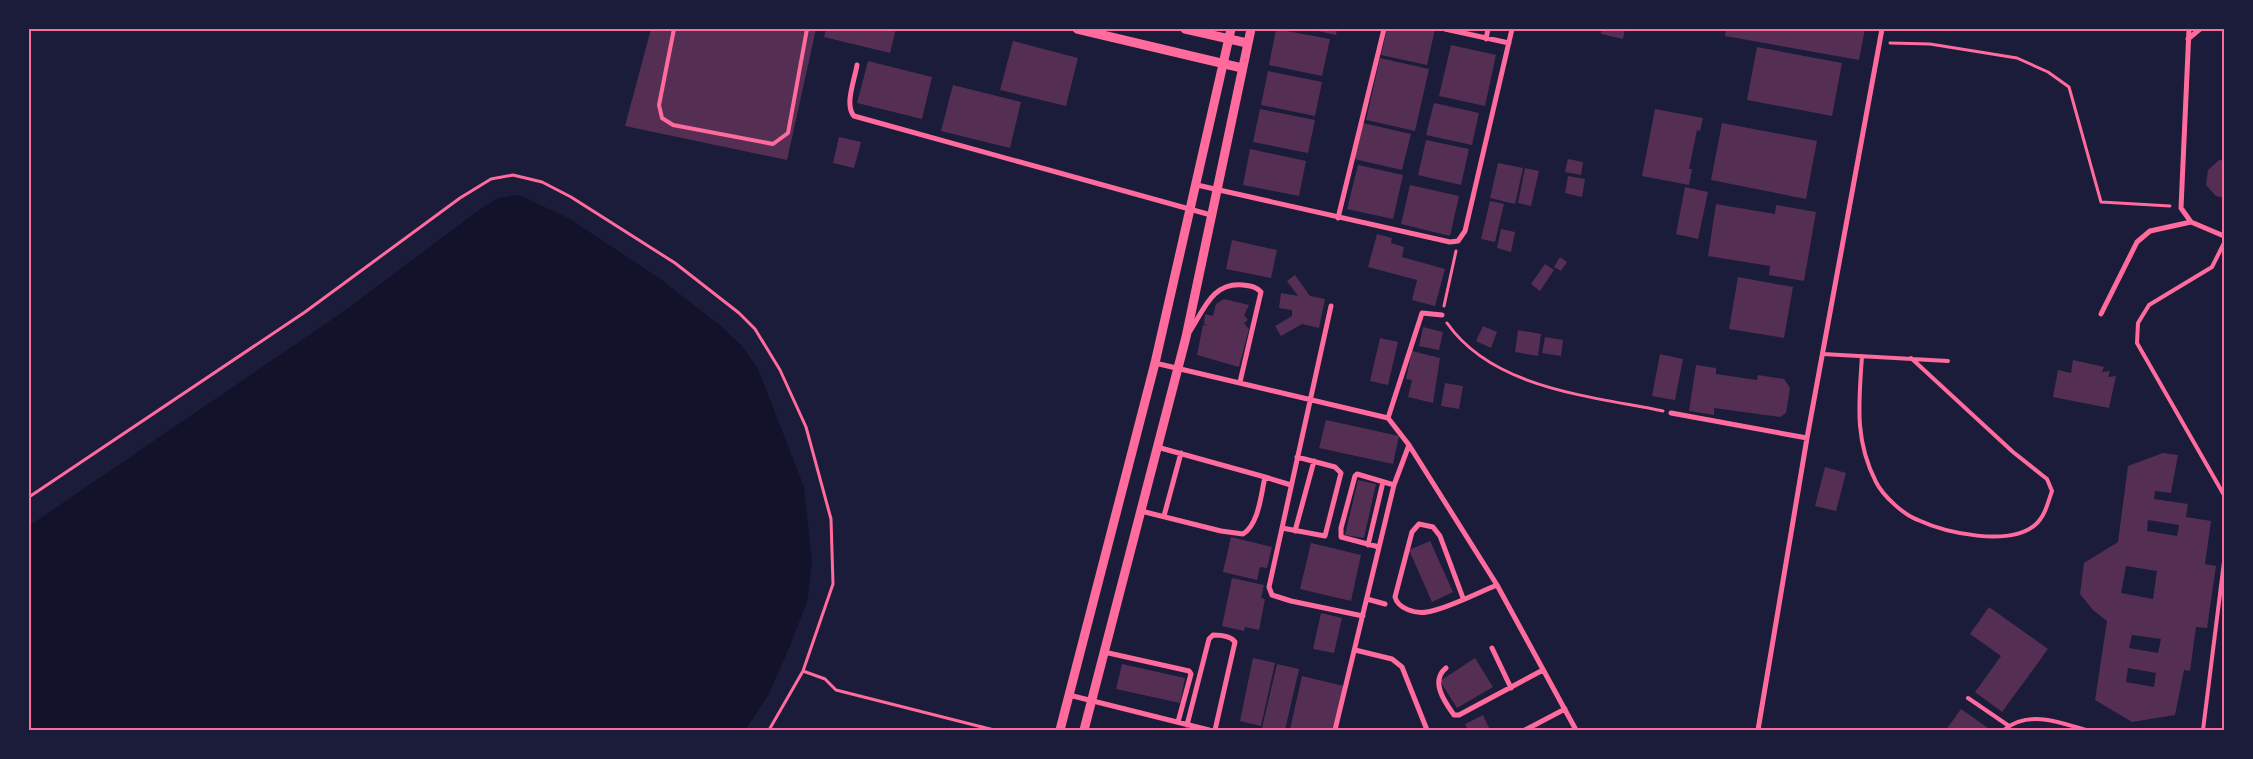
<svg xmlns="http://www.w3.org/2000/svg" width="2253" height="759" viewBox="0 0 2253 759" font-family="Cabin,sans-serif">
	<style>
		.water { fill: #12122b }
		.building { fill: #542f53; fill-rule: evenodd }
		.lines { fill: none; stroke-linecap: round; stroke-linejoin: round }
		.path { stroke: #ff6b9d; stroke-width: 3 }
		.service { stroke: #ff6b9d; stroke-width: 4 }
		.minor { stroke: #ff6b9d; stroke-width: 5 }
		.tertiary { stroke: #ff6b9d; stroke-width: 9 }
		.neatline { fill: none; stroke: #ff6b9d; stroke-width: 2 }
	</style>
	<rect width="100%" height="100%" fill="#1b1b3a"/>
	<path class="water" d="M519 195 568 218 659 278 722 327 742 346 758 369 804 487 812 563 807 602 791 643 769 694 745 730H29V526L340 314 482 208 498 198Z"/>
	<path class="building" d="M651 29H816L787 160 625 126Z
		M826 29H896L890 53 824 37Z
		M1276 29 1330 39 1322 76 1269 65Z
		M1309 29H1337L1336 35Z
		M1387 29H1435L1427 65 1381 55Z
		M1602 29H1625L1623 39 1601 34Z
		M1726 29H1865L1859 60 1725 36Z
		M1013 41 1078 58 1066 106 1000 90Z
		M1451 45 1496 55 1485 106 1439 96Z
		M1757 47 1842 63 1832 116 1747 100Z
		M1380 58 1429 69 1415 131 1366 120Z
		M868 61 932 77 922 119 857 103Z
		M1268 71 1322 82 1315 116 1261 105Z
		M953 85 1021 102 1010 148 941 131Z
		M1434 103 1479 113 1472 145 1426 135Z
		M1260 109 1315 120 1308 153 1253 142Z
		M1655 109 1703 118 1700 131 1697 130 1689 169H1692L1689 185 1642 176Z
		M1363 123 1411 134 1402 170 1354 159Z
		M1722 123 1817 141 1806 199 1711 180Z
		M839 137 861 142 854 168 833 163Z
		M1426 140 1469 149 1461 185 1418 175Z
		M1250 149 1306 161 1299 196 1243 185Z
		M1568 159 1583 162 1581 175 1565 172Z
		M2219 160H2224V198L2216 196 2206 185 2208 170Z
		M1498 163 1523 168 1515 204 1490 198Z
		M1358 165 1403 175 1393 219 1347 209Z
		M1525 168 1539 171 1531 206 1518 203Z
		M1568 176 1585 179 1582 197 1565 193Z
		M1410 185 1459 196 1450 236 1401 224Z
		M1685 187 1708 192 1698 239 1676 234Z
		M1490 201 1504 204 1495 242 1481 239Z
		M1716 204 1775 214 1776 205 1816 212 1804 281 1769 275 1770 266 1708 256Z
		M1501 229 1515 232 1511 252 1497 248Z
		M1377 234 1392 238 1391 243 1404 247 1402 257 1445 269 1435 306 1412 300 1417 280 1368 267Z
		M1232 240 1277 250 1271 278 1226 269Z
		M1560 257 1567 262 1561 271 1554 267Z
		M1545 264 1554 270 1540 291 1531 284Z
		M1295 275 1310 296 1325 299 1319 328 1302 324 1281 336 1275 326 1292 316V310L1279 308 1281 293 1298 296 1287 281Z
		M1738 277 1793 287 1784 338 1729 329Z
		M1224 299 1249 305 1244 315 1248 320 1244 323 1249 329 1239 367 1197 355 1203 325 1209 326 1204 324 1205 314 1213 316 1216 304Z
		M1483 326 1497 332 1491 348 1476 341Z
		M1423 327 1443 332 1439 350 1419 346Z
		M1518 330 1541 334 1538 356 1515 352Z
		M1545 337 1563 340 1561 356 1542 353Z
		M1380 338 1398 342 1388 385 1370 381Z
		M1412 351 1440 358 1433 403 1408 397 1412 380 1406 379Z
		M1660 354 1683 359 1675 400 1652 396Z
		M2073 360 2104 367 2102 372 2110 371 2108 377 2116 376 2109 408 2053 397 2058 370 2071 373Z
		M1696 365 1716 368V374L1757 380 1758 375 1784 379 1790 388 1786 413 1780 417 1714 408V415L1689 411Z
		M1445 383 1463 386 1459 409 1441 406Z
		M1326 420 1399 436 1393 464 1319 448Z
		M2163 453 2178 455 2171 493 2155 491 2154 499 2188 504 2186 517 2211 521 2205 564 2216 566 2207 628 2196 627 2190 671 2184 670 2175 715 2132 722 2095 700 2107 621 2093 610 2080 594 2084 563 2118 542 2128 466ZM2148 520 2179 525 2177 536 2147 531ZM2126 566 2157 571 2153 599 2121 593ZM2132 635 2161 639 2158 653 2129 648ZM2128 668 2156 673 2154 687 2126 682Z
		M1825 467 1846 473 1836 511 1815 506Z
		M1358 480 1376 484 1364 538 1345 535Z
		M1231 537 1272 547 1267 568 1260 567 1257 580 1223 572Z
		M1430 541 1453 592 1432 602 1409 550Z
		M1311 543 1361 555 1351 601 1300 589Z
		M1232 578 1264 585 1261 598 1265 599 1259 630 1245 627 1244 631 1222 626Z
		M1989 607 2048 649 2002 712 1975 692 2001 656 1970 634Z
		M1321 613 1342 618 1334 653 1313 649Z
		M1253 658 1275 663 1261 726 1240 721Z
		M1475 658 1493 687 1457 708 1440 681Z
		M1122 664 1185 678 1180 703 1116 689Z
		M1277 664 1299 669 1285 730 1262 728Z
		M1302 676 1344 686 1334 730 1290 729Z
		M1961 709 1988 728 1987 730H1946Z
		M1483 715 1490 730H1468L1465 724Z"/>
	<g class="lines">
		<path class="path" d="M1890 43 1930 44 2017 58 2048 72 2069 87 2101 202 2170 206
			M1444 306 1456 251
			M1447 323C1493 389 1591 396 1663 411
			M29 497 305 312 460 198 491 179 513 175 542 182 571 197 675 263 739 313 755 329 780 370 806 427 831 519 833 584 803 671 769 730
			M803 671 825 679 836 690 994 730"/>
		<path class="service" d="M674 29 659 105 662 118 673 125 773 144 788 133 807 29
			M2224 243 2212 267 2149 305 2138 323 2137 343 2224 495
			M1823 354 1948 361
			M1862 356C1859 402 1854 439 1876 482 1883 496 1904 515 1918 520 1946 533 2009 547 2035 525 2045 517 2048 502 2052 491L2047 479 2013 452 1911 358
			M1968 698 2009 726
			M2004 730C2028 710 2059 722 2086 730
			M2203 730 2224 562"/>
		<path class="minor" d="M1445 29 1509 43
			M2189 29 2181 208 2191 222 2224 236
			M1486 39 1488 29
			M2188 39 2200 29
			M857 65C855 79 844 105 854 116L1211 215
			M1197 185 1450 242 1458 241 1465 231 1512 29
			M1338 218 1384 29
			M1331 306 1269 587 1272 595 1291 601 1363 616
			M2101 314 2137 242 2150 231 2191 222
			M1190 331C1204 310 1212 282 1243 285 1251 286 1255 286 1261 292L1240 382
			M1155 363 1388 418 1409 445 1497 585 1576 730
			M1671 413 1807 438
			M1388 418 1422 313 1442 315
			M1265 477 1291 485
			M1141 511 1221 531 1243 534C1259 524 1261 494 1265 477L1157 447
			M1164 516 1181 453
			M1282 528 1325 536 1341 473 1335 467 1297 457
			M1295 531 1314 461
			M1368 545 1383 482
			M1379 547 1341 537V528L1355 476 1357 474 1394 485
			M1463 598 1440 536 1433 527 1419 524 1412 532 1395 597C1398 609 1416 614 1427 612 1447 609 1477 593 1497 585
			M1367 599 1385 604
			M1492 648 1511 688
			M1355 650 1392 659 1402 667 1427 730
			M1104 652 1189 671 1191 674 1178 722
			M1446 668C1430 681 1444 701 1454 715H1459L1543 670
			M1069 695 1209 730
			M1187 725 1209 639 1213 635C1220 635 1231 636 1235 642L1215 730
			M1335 730 1394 485 1409 445
			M1525 730 1565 709
			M1758 730 1807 438 1882 29"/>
		<path class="tertiary" d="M1077 29 1242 68
			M1185 29 1247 43
			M1060 730 1155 363 1231 29
			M1084 730 1186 337 1251 29"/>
	</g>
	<rect width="2253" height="759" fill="none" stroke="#1b1b3a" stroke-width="60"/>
	<rect x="30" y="30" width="2193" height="699" class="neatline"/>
</svg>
